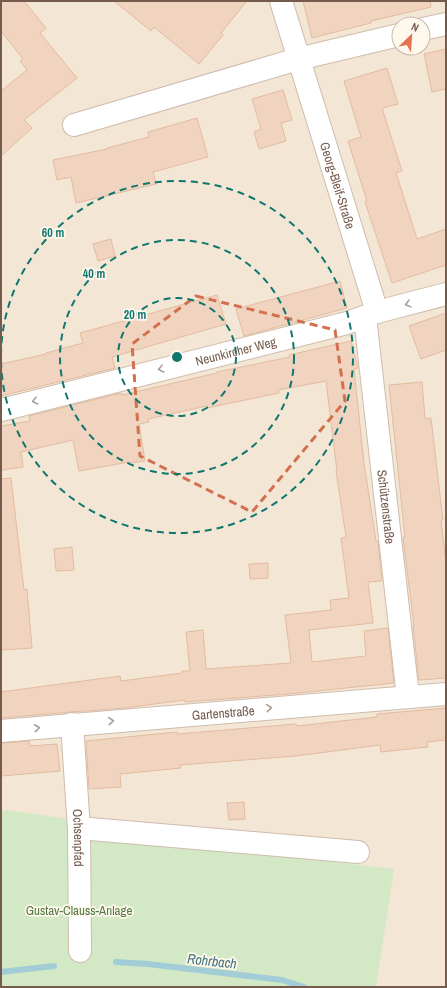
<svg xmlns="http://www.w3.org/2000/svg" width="447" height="988" viewBox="0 0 447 988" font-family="'Archivo Narrow',sans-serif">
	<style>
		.residential { fill: #f3e6d5; fill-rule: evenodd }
		.green { fill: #d3e9c5 }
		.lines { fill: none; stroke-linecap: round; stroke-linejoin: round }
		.stream { stroke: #a2cdd7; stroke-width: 6 }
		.building { fill: #f1d4bf; stroke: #e3bba0 }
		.minor-casing { stroke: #cebcad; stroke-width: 24 }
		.minor { stroke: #fff; stroke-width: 22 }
		.oneway { stroke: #ac9d94 }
		.marked { fill: none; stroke: #d2704f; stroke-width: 3; stroke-dasharray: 8 5; stroke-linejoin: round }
		.ring { fill: none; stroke: #0f766e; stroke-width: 2; stroke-dasharray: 7 5 }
		.labels { text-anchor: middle; stroke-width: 3.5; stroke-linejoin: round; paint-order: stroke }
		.street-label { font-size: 13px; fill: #755b4c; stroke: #fff8ed }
		.park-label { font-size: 13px; fill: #537a43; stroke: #fff8ed }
		.water-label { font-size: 14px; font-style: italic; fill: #437581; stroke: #fff8ed }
		.centre { fill: #0f766e; stroke: #fff8ed; stroke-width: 2 }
		.ring-label { font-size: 12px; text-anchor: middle; font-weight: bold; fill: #0f766e; stroke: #fff8ed; stroke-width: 3.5; stroke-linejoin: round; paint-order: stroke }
	</style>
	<rect width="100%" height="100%" fill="#fcf4e7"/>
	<path class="residential" d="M1 1H446V987H1ZM399 24H423V48H399Z"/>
	<path class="green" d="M6 810 76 820V832L394 869 376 987H1V812Z"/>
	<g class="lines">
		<path class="stream" d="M116 962 148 964 282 980 304 987
			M1 972 54 966"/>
	</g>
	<path class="building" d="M1 1H24L46 28 40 33 77 78 24 120 32 128 1 156V91L27 70 20 61 23 59 1 31Z
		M114 1H247L221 33 223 35 199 64 154 27 151 31Z
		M303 1H430L431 7 371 21V23L312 38Z
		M446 49V89L432 92 424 54Z
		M387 68 398 104 382 108 402 171 396 173 417 239 446 229V265L392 283 365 202 367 201 348 141 361 137 344 81Z
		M283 90 292 120 281 123 286 141 259 149 254 132 261 129 252 99Z
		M197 118 208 157 153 172 156 184 76 203 71 177 57 180 53 160 107 149V148L149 137 148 132Z
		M111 239 115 256 98 261 93 244Z
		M340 281 347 308 244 336 236 309Z
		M217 295 226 324 112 357 115 368 1 396V364L46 354V353L83 343 80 333Z
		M446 313V350L421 359 409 326Z
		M351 341 358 368 354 369 364 463 376 541H378L382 581 368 582 373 623 309 630 312 662 366 656 364 631 388 628 394 683 289 694 185 702V700L124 708 71 712 1 718V692L120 676 121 681 182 673V671H190L186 632 203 630 206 669 291 663 285 615 331 610 330 600 349 598 341 538 346 537 336 471H337L326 381 278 390 279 393 207 408V406L148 419 149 422 139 424 145 461 130 463 129 462 79 471 73 440 21 452 23 467 1 470V426L30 421 29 416 121 393 122 395 217 373V372L290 357 289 355Z
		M422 382 425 419 431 418 443 520H441L446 563V678L419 680 413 626H414L403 538 405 537 389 385Z
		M11 478 24 590 27 589 32 648 1 650V479Z
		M72 547 74 570 56 571 54 549Z
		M268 563V578L250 579 249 564Z
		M446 708V740L427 742 428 747 381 752 380 745 296 756 180 765 181 768 120 774 121 787 89 789 86 741 177 732V734L296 724 297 726 377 717V714Z
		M29 741 30 746 57 744 60 771 1 776V743Z
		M244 802 245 819 229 820 227 803Z"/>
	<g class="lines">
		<defs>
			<g id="minor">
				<path id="s1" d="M281 1 377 312"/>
				<path d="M423 29 446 24"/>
				<path d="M74 125 298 59 399 35"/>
				<path id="s2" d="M365 317 408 697"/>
				<path id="s3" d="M1 410 347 323 377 312 446 294"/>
				<path id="s4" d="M72 724 79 830 80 951"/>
				<path id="s5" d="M1 731 446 694"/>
				<path d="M79 828 358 852"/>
			</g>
		</defs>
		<use href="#minor" class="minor-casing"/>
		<use href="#minor" class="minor"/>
	</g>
	<defs><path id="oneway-chevron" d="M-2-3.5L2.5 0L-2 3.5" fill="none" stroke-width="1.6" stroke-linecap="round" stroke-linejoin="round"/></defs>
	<g class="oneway">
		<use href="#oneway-chevron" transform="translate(408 304) rotate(165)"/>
		<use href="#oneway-chevron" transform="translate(161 369) rotate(166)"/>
		<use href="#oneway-chevron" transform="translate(35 401) rotate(166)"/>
		<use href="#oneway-chevron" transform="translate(269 708) rotate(-5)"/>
		<use href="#oneway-chevron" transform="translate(111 721) rotate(-5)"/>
		<use href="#oneway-chevron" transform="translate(37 728) rotate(-6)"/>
	</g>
	<path class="marked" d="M196 296 335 330 345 401 252 512 140 456 132 344Z"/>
	<g class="ring">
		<circle cx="177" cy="357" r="59"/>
		<circle cx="177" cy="357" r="117"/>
		<path d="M1 355A176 176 0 1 1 1 359"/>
	</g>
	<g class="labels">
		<g class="street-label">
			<text dy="5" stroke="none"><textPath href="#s1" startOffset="193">Georg-Bleif-Straße</textPath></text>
			<text dy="5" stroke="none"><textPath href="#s3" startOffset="242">Neunkircher Weg</textPath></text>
			<text dy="5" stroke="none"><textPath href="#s2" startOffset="191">Schützenstraße</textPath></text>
			<text dy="5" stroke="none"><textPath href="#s5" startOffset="223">Gartenstraße</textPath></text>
			<text dy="5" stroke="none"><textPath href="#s4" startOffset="114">Ochsenpfad</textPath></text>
		</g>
		<g class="park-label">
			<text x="79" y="915">Gustav-Clauss-Anlage</text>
		</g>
		<g class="water-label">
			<text transform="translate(212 961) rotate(6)" y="5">Rohrbach</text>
		</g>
	</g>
	<circle cx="177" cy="357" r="6" class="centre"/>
	<g class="ring-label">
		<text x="53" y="237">60 m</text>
		<text x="94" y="278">40 m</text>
		<text x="135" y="319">20 m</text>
	</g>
	<rect width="447" height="988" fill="none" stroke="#755b4c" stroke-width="4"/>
	<g transform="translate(411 36) rotate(25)"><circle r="19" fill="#fff8ed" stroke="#c8b9ad"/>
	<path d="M0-3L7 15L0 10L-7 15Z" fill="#e3744f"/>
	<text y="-6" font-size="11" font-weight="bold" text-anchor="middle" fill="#755b4c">N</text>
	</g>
</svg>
